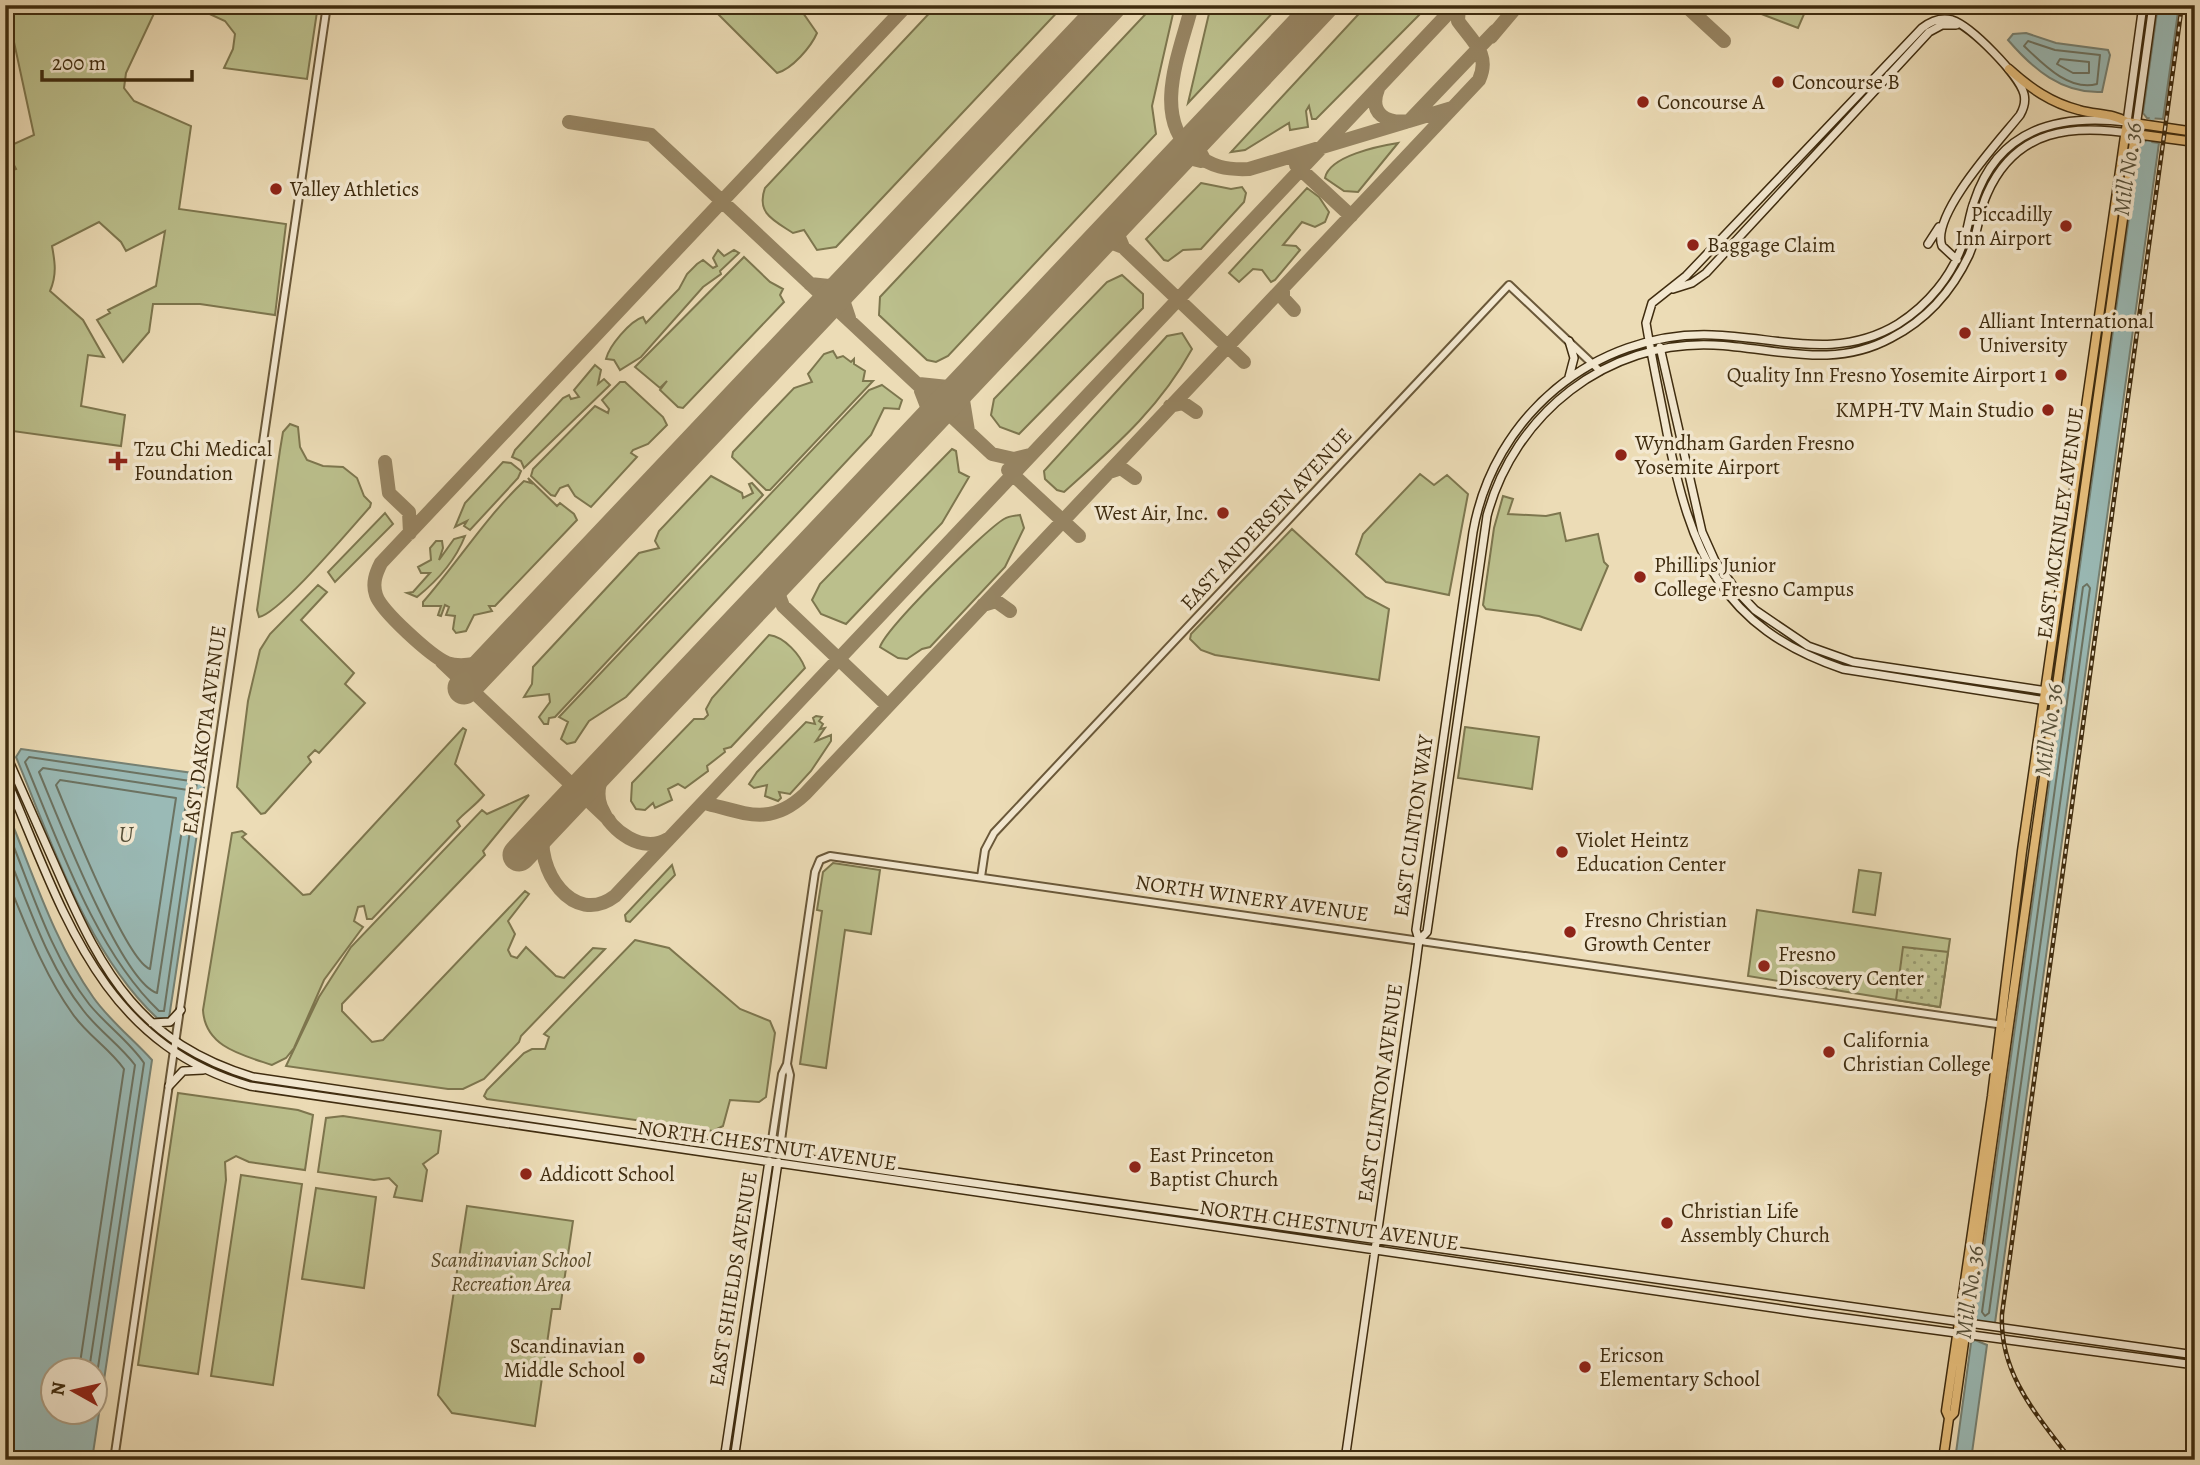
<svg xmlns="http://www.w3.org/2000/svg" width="2200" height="1465" viewBox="0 0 2200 1465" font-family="Alegreya,serif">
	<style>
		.green { fill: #bbbf8c; stroke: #7d764e; stroke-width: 2 }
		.garden { fill: url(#garden-dots); stroke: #7d764e; stroke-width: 2 }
		.water { fill: #9abab6; stroke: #768173; stroke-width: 2; fill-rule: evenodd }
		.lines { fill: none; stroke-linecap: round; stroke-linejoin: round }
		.shore { stroke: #6c7362; stroke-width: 2 }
		.canal { stroke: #9abab6; stroke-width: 5 }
		.taxiway { stroke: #968462; stroke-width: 14 }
		.runway { stroke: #968462; stroke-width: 33 }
		.tertiary-casing { stroke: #6a5839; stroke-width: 10 }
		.secondary-casing { stroke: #3f2c0f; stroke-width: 10 }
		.primary-casing { stroke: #3f2c0f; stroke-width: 11 }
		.tertiary { stroke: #f3e8d0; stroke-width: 6 }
		.secondary { stroke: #f3e8d0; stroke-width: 7 }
		.primary { stroke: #e6be7b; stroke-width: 8 }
		.rail-casing { stroke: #3f2c0f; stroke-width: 4.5 }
		.rail { stroke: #f3e8d0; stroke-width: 2; stroke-dasharray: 5; stroke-linecap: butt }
		.poi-dot { fill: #8f2418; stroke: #f3e8d0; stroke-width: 2.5 }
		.labels { text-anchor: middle; stroke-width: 7; stroke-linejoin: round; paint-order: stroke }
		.poi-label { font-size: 21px; fill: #3f2c0f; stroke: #f3e8d0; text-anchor: start }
		.street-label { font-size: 21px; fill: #3f2c0f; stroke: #f3e8d0 }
		.park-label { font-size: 21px; font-style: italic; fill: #584928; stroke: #f3e8d0 }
		.water-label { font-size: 23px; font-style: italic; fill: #565039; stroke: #f3e8d0 }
	</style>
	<defs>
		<pattern id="garden-dots" width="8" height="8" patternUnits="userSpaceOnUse" patternTransform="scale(1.75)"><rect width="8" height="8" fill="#bbbf8c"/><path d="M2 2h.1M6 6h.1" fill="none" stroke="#999b71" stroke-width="1.8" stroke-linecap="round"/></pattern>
	</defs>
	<rect width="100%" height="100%" fill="#ecdcb6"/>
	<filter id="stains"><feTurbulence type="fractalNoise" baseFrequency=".00286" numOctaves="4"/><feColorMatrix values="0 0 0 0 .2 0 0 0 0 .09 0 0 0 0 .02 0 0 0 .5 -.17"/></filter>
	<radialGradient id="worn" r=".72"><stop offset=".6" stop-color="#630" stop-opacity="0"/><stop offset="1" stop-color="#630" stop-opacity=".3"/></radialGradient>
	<path class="green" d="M6 5H158L126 73 124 88 134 101 191 126 179 209 286 224 275 315 200 304H153L149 332 123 362 97 320 110 313 108 310 156 286 165 231 126 251 121 242 99 222 52 246C55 262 57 275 50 291L83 320 104 357 88 355 81 406 125 415 121 446 5 430V173L16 169 5 148 34 135Z
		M206 5H318L307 79 224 68 233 49 235 34 225 21 203 11Z
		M709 5H793L803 13 817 33C811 47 792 69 777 73Z
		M937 5H1064L836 247 817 250 804 230 793 233C773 220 756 213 765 188Z
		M1154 5H1175L1152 106 1156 134 948 356 936 362 927 360 879 315 880 297Z
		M1211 5H1280L1188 103Z
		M1367 5H1429L1316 119H1312L1309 106 1306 111 1308 127 1290 130 1289 123 1245 150 1231 152Z
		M1759 5H1808L1798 28 1756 12Z
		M1398 143 1358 192 1344 191 1325 178C1329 156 1379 146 1398 143Z
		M1201 183 1231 189 1242 187 1246 193 1244 202 1201 249 1183 250 1168 261 1164 260 1146 239Z
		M1307 188 1319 197 1329 212 1325 222 1315 227 1302 222 1283 245 1296 246 1300 250 1275 280 1271 282 1262 270 1253 269 1239 282 1229 273Z
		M718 250 724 256 734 250 739 253 720 271 721 274 703 287 641 357 620 370 614 360 606 359C609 346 630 321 643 317L646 323 679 289 687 274 697 264 703 260 713 268 717 266 713 258Z
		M744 257 770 282 783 289 780 295 784 302 683 408 678 407 660 390 667 381 660 388 635 367Z
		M1122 275 1143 294V308L1019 434 1000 427 991 415 994 399 1107 282Z
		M1182 333 1192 349C1159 409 1114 447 1064 492L1057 490 1045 479 1044 471 1167 336Z
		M833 351 837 358 843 356 851 362 854 359V364L865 371 863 381H873L770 490H766L732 457 733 452 794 388 812 382 808 374 824 354Z
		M595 365 601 370 598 384 604 379 610 385 524 468 521 461 512 457 515 450 563 398 569 395 571 399 579 397 574 390Z
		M620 382H625L663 417 667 425 648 444 633 450 631 453 637 457 591 507 575 496 568 485 560 488 555 496 551 495 531 476 533 469 595 406 608 413 609 409 602 400Z
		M882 385 902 400 899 409 884 408 871 435 626 697 589 721 575 742 567 744 561 739 568 722 559 717 869 390Z
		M290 424 298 427 300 447 307 460 323 466 343 467 357 478 364 496 371 503 370 507C351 528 280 613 259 617L257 610 280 450 283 432Z
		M952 449 956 451 959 472 969 477 942 523 846 624 821 614 812 600 820 584Z
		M503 462 511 463 521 471 518 478 470 530 464 526 467 521 455 527 465 503Z
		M1420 474 1434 485 1447 475 1468 494 1449 595 1386 582 1356 554 1363 534Z
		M711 476 742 493 743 498 753 493 749 484 752 483 763 495 555 717 549 718 548 724H544L539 717 550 702 549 694 524 697 532 684 533 667 639 553 659 548 655 541 659 531Z
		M528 478 557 506 560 503 574 514 577 520 495 606H489L492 611 474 615 466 631 456 633 453 629 455 616 446 615 449 607 445 605 441 616 438 615 441 606H423V602C458 562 485 518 524 481L531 483Z
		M1503 496 1513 499 1508 514 1546 516 1560 513 1566 541 1598 534 1604 562 1608 566 1581 630 1539 616 1486 609 1483 605 1494 528Z
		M385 513 393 524 335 582 328 572Z
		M1020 515 1024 528 1005 567 930 647 922 649 907 659 898 658 880 647C886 628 985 530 1004 519 1009 516 1014 516 1020 515Z
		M1292 529 1366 597 1389 609 1379 680 1215 655 1201 650 1190 639 1191 634Z
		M465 536C456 559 437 581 417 597L407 593 413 592 430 573H421L418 567 431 560 430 548 436 541H442L443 548 439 560 454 539Z
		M318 585 327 592 301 620 354 673 345 684 365 703 319 753 315 750 308 757 311 762 265 813 261 814 237 787 248 701 260 650 270 634Z
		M769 635C785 637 800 655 805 668L731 747 724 749 725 752 707 766 708 771 685 788 678 784 668 789 672 800 655 808 653 803 645 810 636 809 631 801 632 783 694 719H704L708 715 706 709 712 698Z
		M816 716 822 717 819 721 823 724 820 729 825 728 816 741 831 735V741L811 771 790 794 779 792 781 798 778 801 765 796 767 785 754 788 749 784 757 772 806 722 815 724 813 718Z
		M1465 727 1539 737 1532 789 1458 778Z
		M463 728 466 730 455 764 484 795C475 806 466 811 457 821L460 826 372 919H367L364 906 358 907 354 921 363 927 324 980 294 1048 286 1058 272 1065C242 1055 205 1047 203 1010L232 833 242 831 246 834 242 837 303 895 310 894Z
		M529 795 483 851 485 855 342 1004V1011L372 1042 383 1040 525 891 529 894 508 921 515 934 508 950 511 956 517 958 526 947 556 976 564 978 593 948 605 949 521 1036 519 1042 484 1079 463 1089H448L286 1066 319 997 351 947 482 810 487 814Z
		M833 863 880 870 871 934 845 930 826 1068 800 1064 822 911 817 910 823 872Z
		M672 865 675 875 630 922 626 921 625 915Z
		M1859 870 1881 873 1875 915 1853 912Z
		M1757 910 1950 939 1940 1007 1748 976Z
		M635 940 669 948 740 1009 770 1021 775 1033 766 1097 759 1102 730 1100 723 1126 713 1131 487 1099 484 1096 487 1090 524 1053 532 1049H545L549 1037 544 1034Z
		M178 1093 298 1110 313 1115 305 1170 249 1162 236 1156 225 1162 226 1180 198 1374 138 1365Z
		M343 1116 441 1131 438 1153 423 1164 427 1170 422 1201 394 1197 397 1186 389 1178 374 1180 318 1172 326 1118Z
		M241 1175 302 1184 273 1385 211 1376Z
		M316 1188 376 1197 364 1288 302 1279Z
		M467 1206 573 1221 560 1309H552L535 1426 452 1413 438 1395Z"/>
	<path class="garden" d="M1903 947 1948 952 1940 1007 1896 1000Z"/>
	<path class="water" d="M2158 5H2179L2163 119 2147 118 2143 113Z
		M2026 33 2056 43 2108 50 2110 55 2102 92C2062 94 2033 69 2008 40L2013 34Z
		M2144 141 2159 143 1995 1323H1977L1974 1319 2139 146Z
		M21 749 200 774 205 781 169 1018H157C87 952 53 845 16 757Z
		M5 806C32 870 53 940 93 997 109 1020 133 1039 152 1060L92 1460H5ZM94 1370V1412H52V1370Z
		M1975 1340 1987 1345 1971 1460H1955L1971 1343Z"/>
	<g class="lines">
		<path class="shore" d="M2028 41 2055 50 2100 55 2097 84C2069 92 2042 63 2024 46Z
			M2060 59 2089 62V73H2073L2057 64Z
			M2087 584 2090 588 1989 1313 1985 1316 1982 1312 2083 587Z
			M29 757 197 782 164 1011H159C95 950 59 843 25 762Z
			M43 768 188 790 157 993C121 982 56 812 39 772Z
			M60 780 176 798 150 969C126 961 69 816 56 785Z
			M5 825C30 884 49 953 89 1004 106 1025 129 1041 144 1063L94 1394
			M5 848C28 902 46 963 83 1010 98 1030 120 1045 135 1065L89 1370
			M5 875C25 922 42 971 72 1013 86 1034 109 1048 124 1069L79 1370"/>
		<path class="canal" d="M2148 148 2153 112"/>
		<path class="taxiway" d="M1192 5C1181 50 1150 117 1194 153 1212 167 1226 170 1249 169L1452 108
			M1685 5 1724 41
			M1491 37 1518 5
			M1378 89C1368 114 1387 124 1409 121L1495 31
			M569 122 651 135 992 454 1014 459 1030 455
			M1205 161 1199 150 1207 127
			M1174 162 1189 158 1201 161
			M1296 165 1351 216
			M1123 216 1118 235 1123 247 1244 362
			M1093 248 1110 242 1123 247
			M810 284 829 286 849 280
			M1283 288V298L1294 310
			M849 318 844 303 849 280
			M919 384 948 387 971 377
			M921 391 928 409 922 429
			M1170 406 1183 403 1196 412
			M968 431 963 400 971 377
			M385 462 389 493 409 512 410 533
			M1008 470 1079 536
			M1109 472 1121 468 1135 478
			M783 575 778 593 783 606 888 706
			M983 605 996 601 1010 611
			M490 660C477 664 461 668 447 663 431 656 381 611 376 595 372 583 376 573 381 563L907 5
			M442 662 609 820
			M610 758C603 773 594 790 601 807 611 832 643 854 668 839
			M704 803C746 813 770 827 805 794L1479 80C1491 54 1472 41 1458 21L1459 5
			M544 829C534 868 573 928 615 896L1456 5"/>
		<path class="runway" d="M464 688 1110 5
			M519 855 1322 5"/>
		<defs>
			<path id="tertiary" d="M981 877 985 850 994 833 1509 285 1600 371
				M770 1153 782 1074 787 1064 815 872 820 860 830 856 2004 1025
				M779 1155 790 1075 787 1064
				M114 1460 327 5"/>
			<path id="secondary" d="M1928 244 1939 227
				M1957 260 1942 246C1930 215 2001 139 2020 115 2024 108 2026 102 2024 94 2019 75 1971 26 1952 20 1941 17 1931 21 1922 28L1686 276 1652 303 1646 323C1652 360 1660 396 1667 433 1691 552 1720 627 1843 669L2053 702
				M1673 289 1692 283 1706 273 1929 32 1942 25H1956
				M1569 341 1574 358 1569 377
				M1660 347 1702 532 1715 561 1736 590 1755 610 1808 646 1853 662 2054 692
				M5 752C23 793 41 834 59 874 103 975 141 1043 253 1077L903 1173 2195 1355
				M5 776C62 906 97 1042 250 1086L1815 1314 2195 1365
				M1419 940 1427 932 1487 516C1514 414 1607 340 1714 345 1776 348 1832 370 1891 338 1926 320 1952 291 1969 255 1978 235 1978 213 1987 194 2016 128 2073 124 2135 134L2153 5
				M152 1023 170 1022 181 1010
				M169 1086 183 1071 203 1070
				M724 1460 769 1161
				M734 1460 778 1162
				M1345 1460 1416 963 1419 940 1416 930 1473 532C1493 417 1594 331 1712 335 1778 337 1837 361 1898 324 1928 305 1952 276 1963 243 1968 230 1969 215 1974 202 1998 128 2058 114 2127 122L2143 5"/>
			<path id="primary" d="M2009 69C2030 88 2051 103 2079 110 2096 115 2113 113 2127 122L2195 132
				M1949 1418 1954 1413 2135 134 2195 142
				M1943 1460 1949 1418 1946 1411 1992 1096 2022 851 2127 122"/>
		</defs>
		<use href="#tertiary" class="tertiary-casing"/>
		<use href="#secondary" class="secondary-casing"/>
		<use href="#primary" class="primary-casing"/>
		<use href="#tertiary" class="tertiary"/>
		<use href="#secondary" class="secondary"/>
		<use href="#primary" class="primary"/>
		<defs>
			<path id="rail" d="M2071 1460C2037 1415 1999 1374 2002 1314L2182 5"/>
		</defs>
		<use href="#rail" class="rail-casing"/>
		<use href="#rail" class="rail"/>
	</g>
	<g class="poi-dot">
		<circle cx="1778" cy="82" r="7"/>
		<circle cx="1643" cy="102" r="7"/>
		<circle cx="276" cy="189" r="7"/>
		<circle cx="2066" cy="226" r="7"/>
		<circle cx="1693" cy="245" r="7"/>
		<circle cx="1965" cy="333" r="7"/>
		<circle cx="2061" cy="375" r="7"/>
		<circle cx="2048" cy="410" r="7"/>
		<circle cx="1621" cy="455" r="7"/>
		<path d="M114.5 450.5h7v7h7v7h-7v7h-7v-7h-7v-7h7z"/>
		<circle cx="1223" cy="513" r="7"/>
		<circle cx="1640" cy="577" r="7"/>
		<circle cx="1562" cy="852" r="7"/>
		<circle cx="1570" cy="932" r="7"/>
		<circle cx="1764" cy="966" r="7"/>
		<circle cx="1829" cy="1052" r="7"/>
		<circle cx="1135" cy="1167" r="7"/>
		<circle cx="526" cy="1174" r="7"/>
		<circle cx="1667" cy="1223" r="7"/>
		<circle cx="639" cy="1358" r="7"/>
		<circle cx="1585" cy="1367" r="7"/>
	</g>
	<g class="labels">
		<g class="poi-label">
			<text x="1792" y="89">Concourse B</text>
			<text x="1657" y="109">Concourse A</text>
			<text x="290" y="196">Valley Athletics</text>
			<text x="2052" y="221" text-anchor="end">Piccadilly<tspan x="2052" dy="24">Inn Airport</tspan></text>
			<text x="1707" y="252">Baggage Claim</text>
			<text x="1979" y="328">Alliant International<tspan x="1979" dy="24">University</tspan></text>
			<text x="2047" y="382" text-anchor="end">Quality Inn Fresno Yosemite Airport 1</text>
			<text x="2034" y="417" text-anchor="end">KMPH-TV Main Studio</text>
			<text x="1635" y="450">Wyndham Garden Fresno<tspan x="1635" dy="24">Yosemite Airport</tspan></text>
			<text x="134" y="456">Tzu Chi Medical<tspan x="134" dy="24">Foundation</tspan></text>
			<text x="1209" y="520" text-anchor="end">West Air, Inc.</text>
			<text x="1654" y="572">Phillips Junior<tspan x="1654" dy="24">College Fresno Campus</tspan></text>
			<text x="1576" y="847">Violet Heintz<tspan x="1576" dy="24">Education Center</tspan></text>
			<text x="1584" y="927">Fresno Christian<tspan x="1584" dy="24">Growth Center</tspan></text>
			<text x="1778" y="961">Fresno<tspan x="1778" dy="24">Discovery Center</tspan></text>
			<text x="1843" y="1047">California<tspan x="1843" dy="24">Christian College</tspan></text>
			<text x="1149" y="1162">East Princeton<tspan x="1149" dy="24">Baptist Church</tspan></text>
			<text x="540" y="1181">Addicott School</text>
			<text x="1681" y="1218">Christian Life<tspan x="1681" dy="24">Assembly Church</tspan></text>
			<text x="625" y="1353" text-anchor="end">Scandinavian<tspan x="625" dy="24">Middle School</tspan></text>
			<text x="1599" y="1362">Ericson<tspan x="1599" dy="24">Elementary School</tspan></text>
		</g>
		<g class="street-label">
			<text transform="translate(1266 519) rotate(-47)" y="7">EAST ANDERSEN AVENUE</text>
			<text transform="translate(2060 523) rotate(-82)" y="7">EAST MCKINLEY AVENUE</text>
			<text transform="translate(204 730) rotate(-82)" y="7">EAST DAKOTA AVENUE</text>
			<text transform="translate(1413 826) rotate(-82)" y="7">EAST CLINTON WAY</text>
			<text transform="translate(1252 898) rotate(8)" y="7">NORTH WINERY AVENUE</text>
			<text transform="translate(1380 1093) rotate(-82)" y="7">EAST CLINTON AVENUE</text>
			<text transform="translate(767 1145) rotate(8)" y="7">NORTH CHESTNUT AVENUE</text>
			<text transform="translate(1329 1225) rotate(8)" y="7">NORTH CHESTNUT AVENUE</text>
			<text transform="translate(733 1279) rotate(-81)" y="7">EAST SHIELDS AVENUE</text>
		</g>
		<g class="park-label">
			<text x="511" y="1267">Scandinavian School<tspan x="511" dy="24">Recreation Area</tspan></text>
		</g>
		<g class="water-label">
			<text transform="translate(2127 169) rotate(-82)" y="8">Mill No. 36</text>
			<text transform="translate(2048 730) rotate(-82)" y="8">Mill No. 36</text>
			<text x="126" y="842">U</text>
			<text transform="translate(1969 1292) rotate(-82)" y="8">Mill No. 36</text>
		</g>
	</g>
	<rect width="2200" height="1465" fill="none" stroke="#ecdcb6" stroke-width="28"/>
	<rect x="7" y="7" width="2186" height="1451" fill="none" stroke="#3f2c0f" stroke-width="3.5"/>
	<rect x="14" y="14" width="2172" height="1437" fill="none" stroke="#3f2c0f" stroke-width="2"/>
	<g transform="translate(74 1391) rotate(278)"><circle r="33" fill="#f3e8d0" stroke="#ab9d83" stroke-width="2"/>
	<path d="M0-5L12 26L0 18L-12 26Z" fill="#8f2418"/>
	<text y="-10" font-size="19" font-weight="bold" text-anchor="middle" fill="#3f2c0f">N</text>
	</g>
	<path d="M42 70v10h150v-10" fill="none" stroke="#3f2c0f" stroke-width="3.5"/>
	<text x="52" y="70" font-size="21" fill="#3f2c0f" stroke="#f3e8d0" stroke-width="5" paint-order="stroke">200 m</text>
	<rect width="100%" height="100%" filter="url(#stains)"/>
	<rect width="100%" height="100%" fill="url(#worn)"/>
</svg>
